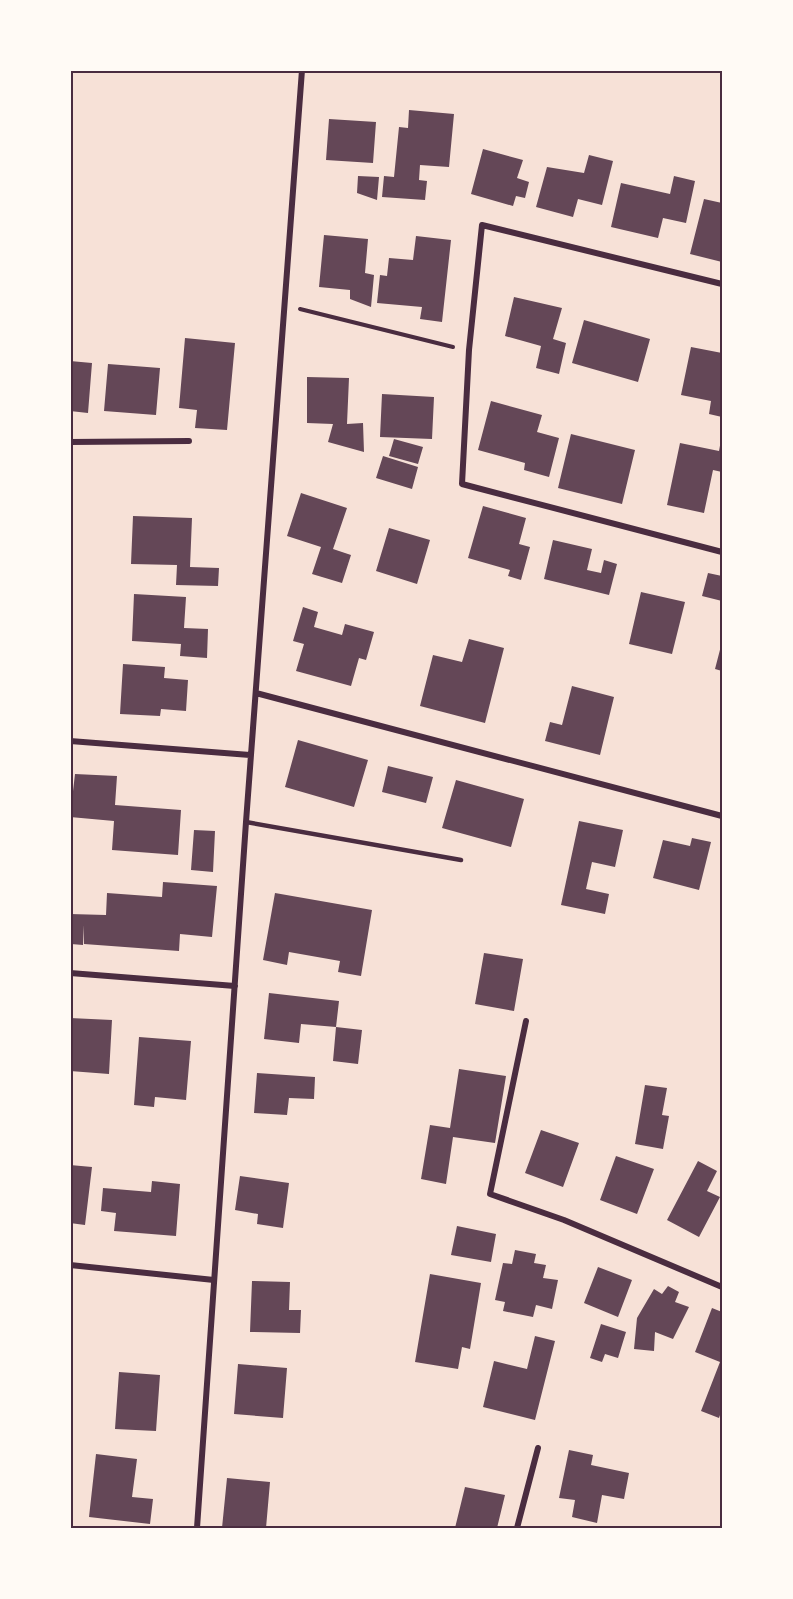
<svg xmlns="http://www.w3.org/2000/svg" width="793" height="1599" viewBox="0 0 793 1599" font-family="'Titillium Web',sans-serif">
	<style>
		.building { fill: #644757 }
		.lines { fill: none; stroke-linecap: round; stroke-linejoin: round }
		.path { stroke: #4a2c40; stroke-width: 4 }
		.service { stroke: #4a2c40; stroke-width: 4.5 }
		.minor { stroke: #4a2c40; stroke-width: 6 }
		.neatline { fill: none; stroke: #4a2c40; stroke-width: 2 }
	</style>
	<rect width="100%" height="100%" fill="#f7e1d7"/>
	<path class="building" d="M409 110 454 114 449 167 420 165 419 180 427 181 425 200 382 197 384 176 394 177 399 127 408 128Z
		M329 119 376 122 373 163 326 160Z
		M483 149 523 160 517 178 529 182 525 198 516 196 513 206 471 194Z
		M589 155 613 161 602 205 578 199 573 217 536 207 547 167 584 173Z
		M358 176 379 177 377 200 357 193Z
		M674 176 695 181 686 223 663 218 658 238 611 227 621 183 670 194Z
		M704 199 722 203V262L690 254Z
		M324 235 368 239 365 273 374 275 371 307 350 299V290L319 287Z
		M416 236 451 240 442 322 420 319 422 307 377 303 380 275 387 276 389 258 413 260Z
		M514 297 562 308 553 339 566 343 559 374 536 368 541 346 505 336Z
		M584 320 650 339 638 382 572 363Z
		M185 338 235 343 227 430 195 428 197 410 179 408Z
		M691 347 722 353V417L709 414 711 401 681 395Z
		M70 361 92 363 88 413 70 411Z
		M108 364 160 368 156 415 104 411Z
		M307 377 349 378 347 424 363 423 364 452 328 442 333 424 307 423Z
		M382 394 434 397 432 439 380 437Z
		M491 401 542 415 537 432 559 438 549 477 524 470 525 463 478 450Z
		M571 434 635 450 622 504 558 488Z
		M394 439 423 447 418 464 389 456Z
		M721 440 722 472 713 470 704 513 667 505 680 443 719 451Z
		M383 456 418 467 412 489 376 478Z
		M301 493 347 508 333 549 351 555 342 583 312 574 321 547 287 536Z
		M483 506 526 518 519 544 530 547 521 580 508 576 510 570 468 558Z
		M133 516 192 518 190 567 219 568 218 586 176 585 177 565 131 564Z
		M389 528 430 540 417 584 376 571Z
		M553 540 592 549 587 570 601 573 604 560 617 564 609 595 544 579Z
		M708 573 722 576V601L702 596Z
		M641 592 685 602 672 654 629 644Z
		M134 594 186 597 184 628 208 629 207 658 180 656 181 644 132 641Z
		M303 607 318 612 314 627 342 635 345 624 374 632 366 660 359 658 351 686 296 671 304 644 293 641Z
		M469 639 504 648 485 723 420 706 433 655 462 662Z
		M722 642V671L715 669Z
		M123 664 165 667 164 678 188 680 186 711 161 709 160 716 120 714Z
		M572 686 614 697 600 755 545 741 550 722 562 725Z
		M298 740 368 760 354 807 285 787Z
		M388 766 433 777 426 803 382 792Z
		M75 774 117 776 115 805 181 810 178 855 112 850 114 821 70 817Z
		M456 780 524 799 511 847 442 828Z
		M579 821 623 830 615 867 592 862 586 889 609 894 605 914 561 905Z
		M194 830 215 831 213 872 191 870Z
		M692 838 711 842 699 890 653 878 663 840 690 846Z
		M163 882 217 886 212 937 180 934 179 951 84 944V925L83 945 71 944 70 914 106 915 107 893 162 897Z
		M275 893 372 910 361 976 338 972 340 961 289 952 287 965 263 960Z
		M484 953 523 959 514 1011 475 1004Z
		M269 993 339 1001 336 1027 362 1030 358 1064 333 1061 336 1027 301 1024 299 1043 264 1039Z
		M70 1018 112 1020 109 1074 70 1071Z
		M139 1037 191 1041 186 1100 155 1097 154 1107 134 1105Z
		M459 1069 506 1076 495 1143 453 1137 446 1184 421 1179 430 1125 450 1128Z
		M257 1073 315 1077 314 1099 289 1098 287 1115 254 1113Z
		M645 1085 667 1088 662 1115 669 1116 663 1149 635 1144Z
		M541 1130 579 1143 563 1187 525 1173Z
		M616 1156 654 1169 637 1214 600 1200Z
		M698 1161 717 1171 707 1191 720 1197 699 1237 667 1220Z
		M70 1165 92 1167 85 1225 70 1223Z
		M240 1176 289 1183 283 1228 257 1224 258 1214 235 1210Z
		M152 1181 180 1184 176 1236 114 1231 116 1213 101 1211 103 1188 151 1192Z
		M457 1226 496 1234 491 1262 451 1255Z
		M515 1250 536 1254 534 1263 546 1265 543 1278 558 1280 552 1309 536 1305 533 1317 503 1311 505 1302 495 1300 503 1263 512 1264Z
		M598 1267 632 1280 618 1317 584 1303Z
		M430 1274 481 1283 470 1349 462 1347 458 1369 415 1362Z
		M252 1281 290 1282 289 1310H301L300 1333 250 1332Z
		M668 1286 679 1292 675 1302 689 1307 673 1339 655 1332 654 1351 634 1349 637 1318 654 1289 662 1294Z
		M712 1308 722 1312V1409L719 1418 701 1411 720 1362 695 1352Z
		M601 1324 626 1332 618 1358 605 1354 602 1362 590 1358Z
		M535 1336 555 1341 535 1420 483 1407 494 1361 527 1369Z
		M238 1364 287 1368 283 1418 234 1414Z
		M119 1372 160 1375 156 1431 115 1429Z
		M569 1450 593 1455 591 1465 629 1473 624 1499 602 1495 597 1523 572 1517 575 1500 559 1498Z
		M96 1454 137 1459 132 1497 153 1499 150 1524 89 1517Z
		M227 1478 270 1482 266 1528H222Z
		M465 1487 505 1495 497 1528H455Z"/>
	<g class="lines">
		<path class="path" d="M300 309 453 347"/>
		<path class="service" d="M246 822 461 860"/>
		<path class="minor" d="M722 284 482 225 469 350 462 484 722 552
			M70 442 189 441
			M256 693 722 816
			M70 741 250 755
			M70 973 235 986
			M526 1021 490 1194 564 1220 722 1287
			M70 1265 214 1280
			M197 1528 246 822 302 70
			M517 1528 538 1448"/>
	</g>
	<rect width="793" height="1599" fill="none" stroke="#fffaf5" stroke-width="144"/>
	<rect x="72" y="72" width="649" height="1455" class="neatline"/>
</svg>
